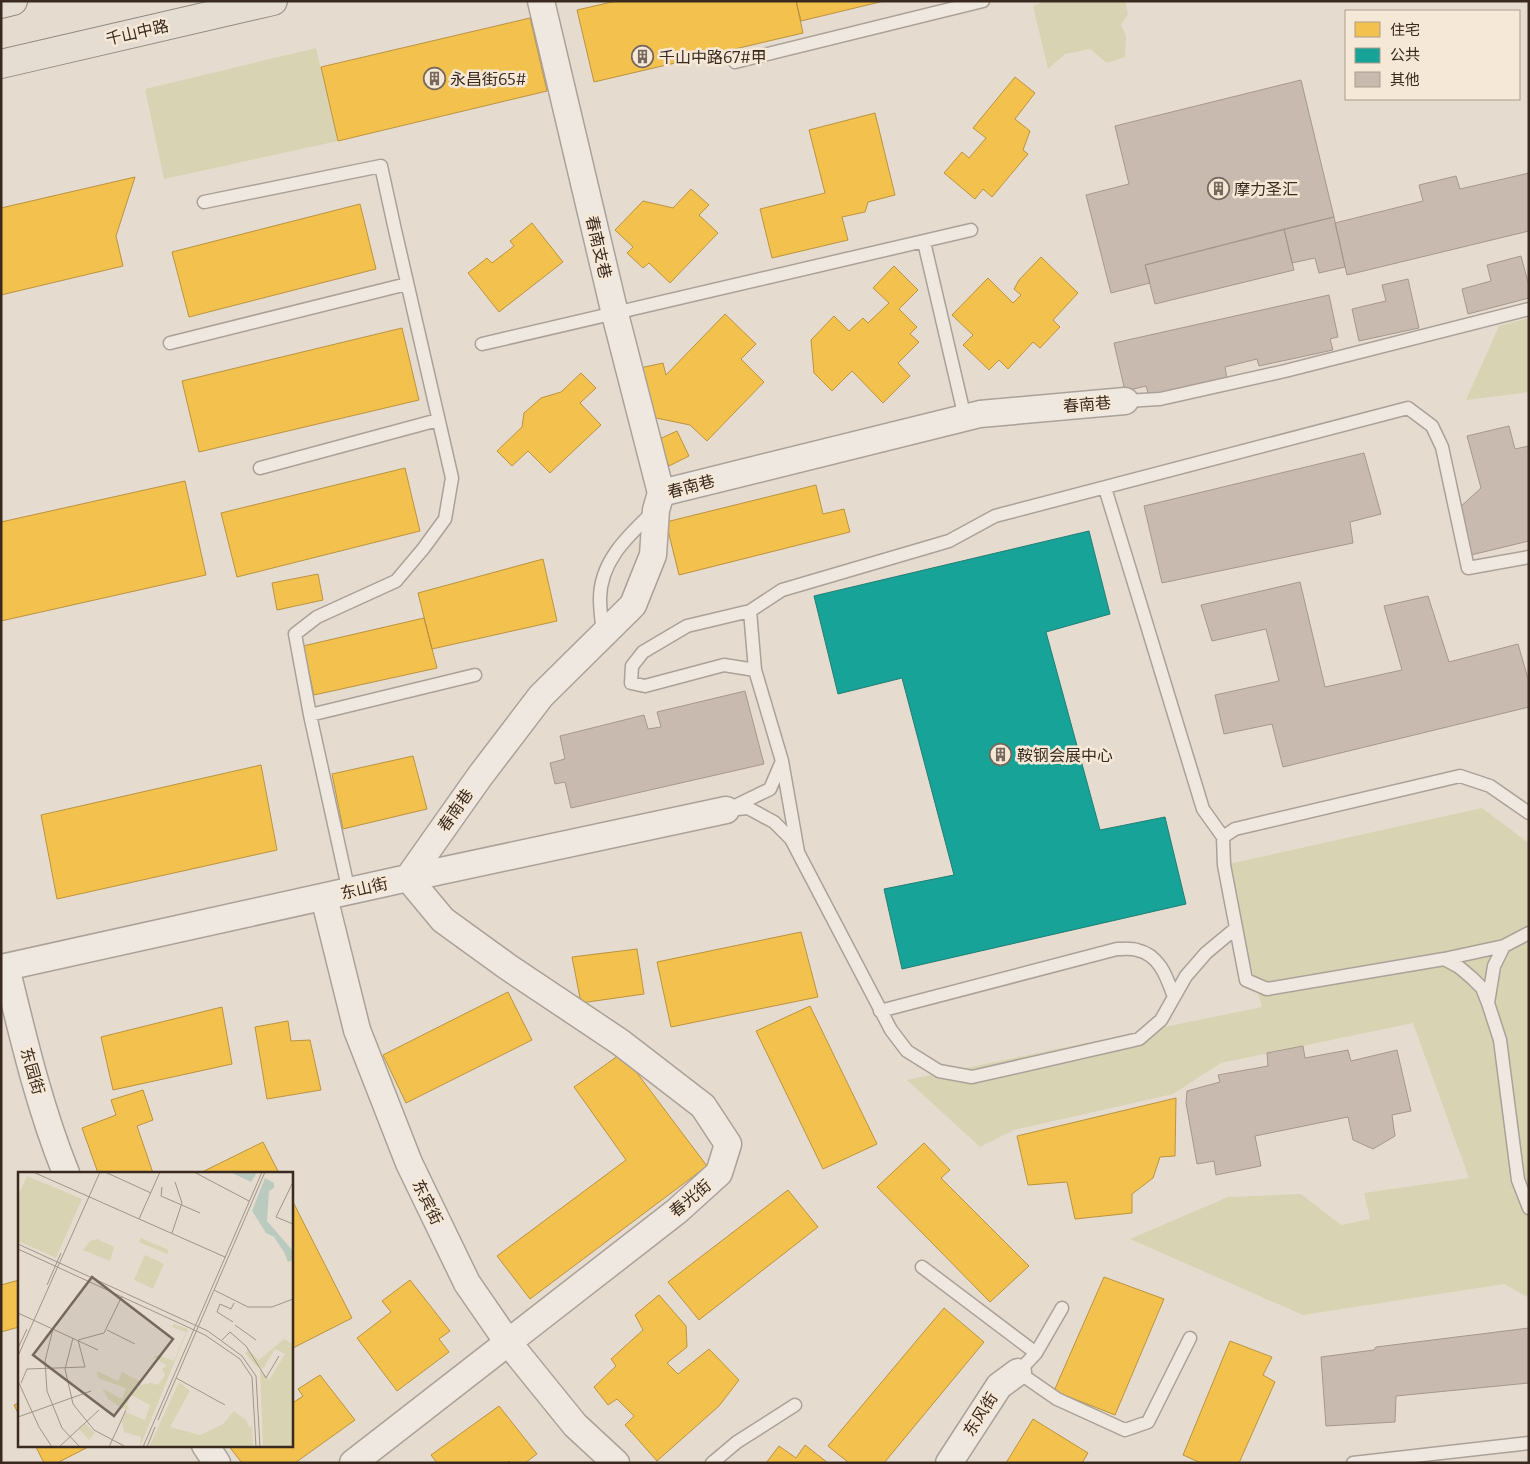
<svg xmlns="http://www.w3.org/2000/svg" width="1530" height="1464" viewBox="0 0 1530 1464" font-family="Bitter,'Noto Sans SC',serif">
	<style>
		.green { fill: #d8d3b2 }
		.homes { fill: #f2c14e; stroke: #bb9340 }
		.public { fill: #17a398; stroke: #227e74 }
		.building { fill: #c9bab0; stroke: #a6978e }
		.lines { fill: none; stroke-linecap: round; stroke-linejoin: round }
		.lane-casing { stroke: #aba198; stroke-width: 15 }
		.street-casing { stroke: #aba198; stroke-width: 29 }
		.primary-casing { stroke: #90877f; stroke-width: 30 }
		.lane { stroke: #eee8e1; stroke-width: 12 }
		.street { stroke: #eee8e1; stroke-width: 26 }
		.primary { stroke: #e5ddd2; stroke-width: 28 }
		.labels { text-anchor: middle; stroke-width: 5; stroke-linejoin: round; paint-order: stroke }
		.street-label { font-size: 16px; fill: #3a291f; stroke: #f6e8d6 }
		.poi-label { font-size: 16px; fill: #3a291f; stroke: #f6e8d6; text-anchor: start }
		.inset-road { fill: none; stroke: #a19489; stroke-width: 1 }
		.view { fill: #76685d; fill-opacity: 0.15; stroke: #76685d; stroke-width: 2.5 }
		.inset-edge { fill: none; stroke: #3a291f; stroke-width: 2.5 }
	</style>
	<rect width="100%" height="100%" fill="#e5dccf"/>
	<path class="green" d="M1045 1H1125L1128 14 1121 25 1126 36 1125 57 1107 63 1090 49 1065 54 1048 69 1033 6Z
		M316 48 338 141 164 179 145 89Z
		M1529 318V392L1466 400 1499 326Z
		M1482 808 1526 841H1529V1298L1504 1284 1303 1315 1130 1239 1228 1197 1301 1194 1341 1225 1370 1219 1364 1193 1469 1178 1413 1023 1221 1063 1173 1094 1014 1130 980 1147 907 1080 1262 1007 1224 865Z"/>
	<path class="homes" d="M616 1H796L803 33 594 82 577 10Z
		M796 1H884L801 21Z
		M530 18 547 91 338 141 321 67Z
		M1015 77 1035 93 1015 119 1030 131 1023 150 1028 154 992 197 983 189 975 199 944 173 962 152 969 158 986 138 973 128Z
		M875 113 895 195 868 202 865 212 842 217 848 240 772 258 760 209 825 193 809 130Z
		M135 177 116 236 123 266 1 295V208Z
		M691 189 709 205 699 215 718 233 670 283 649 263 643 268 627 253 633 247 615 230 643 201 673 208Z
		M360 204 376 269 189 317 172 252Z
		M532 223 563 262 499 312 468 273 487 258 492 263 514 246 510 241Z
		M1041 257 1078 293 1053 320 1060 327 1040 348 1033 342 1008 369 999 360 989 370 963 345 973 335 952 315 988 278 1013 303 1021 295 1014 289 1019 280Z
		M894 266 918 290 899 309 917 327 910 334 919 342 898 363 910 376 883 403 852 371 832 391 814 373 811 340 834 316 849 331 863 318 868 323 889 303 873 288Z
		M725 314 756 344 741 359 764 382 707 441 690 425 651 417 640 368 663 363 666 375Z
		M402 328 419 400 199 452 182 381Z
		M581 373 596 388 580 403 601 425 550 473 528 451 512 466 497 451 522 427 524 413 541 398 561 392Z
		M677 431 689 456 669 466 657 440Z
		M405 468 420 531 237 577 221 513Z
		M185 481 206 575 1 621V522Z
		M816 485 823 514 844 509 850 532 679 575 666 522Z
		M543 559 557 621 432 649 418 593Z
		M318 574 323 600 277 610 272 583Z
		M424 618 437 668 314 695 303 646Z
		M413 756 427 809 343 829 332 774Z
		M261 765 277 850 57 899 41 815Z
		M801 932 818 997 671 1027 657 962Z
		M637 949 644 994 581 1003 572 957Z
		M508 992 532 1040 406 1103 383 1055Z
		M810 1006 877 1144 823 1169 756 1031Z
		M222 1007 232 1064 113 1090 101 1037Z
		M288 1021 291 1041 310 1040 321 1090 267 1099 255 1027Z
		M622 1053 707 1166 530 1299 497 1256 626 1160 574 1087Z
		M143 1090 153 1120 137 1126 153 1173H98L82 1128 116 1115 111 1100Z
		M1176 1098 1175 1156 1160 1157 1153 1178 1132 1194V1213L1075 1219 1067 1182 1028 1185 1017 1136Z
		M263 1142 279 1173H200Z
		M924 1143 950 1170 941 1178 1029 1266 990 1302 877 1187Z
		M788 1190 818 1227 699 1320 668 1282Z
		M291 1198 352 1318 291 1349Z
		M1104 1277 1164 1299 1115 1415 1054 1391Z
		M19 1280V1327L1 1332V1285Z
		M410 1280 450 1331 439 1339 449 1352 397 1391 357 1338 391 1312 382 1301Z
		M659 1295 686 1326 687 1347 667 1363 678 1374 709 1349 739 1380 719 1406 657 1461 625 1425 634 1416 617 1399 608 1405 594 1387 616 1366 611 1359 643 1330 635 1315Z
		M944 1308 984 1342 884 1463H849L828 1446Z
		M1230 1341 1272 1357 1263 1375 1275 1382 1239 1463H1201L1183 1455Z
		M320 1375 355 1420 295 1463H242L228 1445H291V1404L303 1396 298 1389Z
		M19 1403V1415L14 1405Z
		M499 1406 537 1454 525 1463H511L509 1461 507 1463H437L431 1455Z
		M1033 1419 1088 1453 1082 1463H1006Z
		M35 1445H92L57 1463H44Z
		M805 1445 828 1463H766L779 1446 796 1458Z"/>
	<path class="public" d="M1089 531 1110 614 1046 632 1100 830 1165 817 1186 904 902 969 884 889 954 875 902 678 838 694 814 596Z"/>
	<path class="building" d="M1301 80 1334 217 1145 265 1150 283 1111 293 1086 195 1129 184 1115 126Z
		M1529 173V231L1347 275 1335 223 1423 201 1419 185 1456 176 1460 189Z
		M1334 217 1345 267 1319 273 1315 258 1292 263 1284 229Z
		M1284 229 1294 270 1155 304 1145 265Z
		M1521 256 1529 286V298L1468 314 1462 289 1491 281 1487 265Z
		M1408 279 1419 328 1359 341 1352 309 1386 301 1382 285Z
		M1329 295 1338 337 1330 339 1333 350 1259 366 1257 359 1225 367 1227 379 1149 396 1146 386 1125 391 1114 343Z
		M1509 426 1515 449 1529 446V541L1471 555 1459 508 1481 488 1467 436Z
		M1364 453 1381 514 1350 522 1353 543 1162 583 1144 506Z
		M1300 582 1325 687 1402 670 1384 606 1428 596 1449 662 1518 644 1529 682V707L1283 767 1272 724 1224 734 1215 695 1279 681 1266 629 1212 641 1201 605Z
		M745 691 764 764 571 808 565 782 555 784 550 763 565 759 560 736 644 715 648 729 661 727 657 712Z
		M1303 1046 1305 1058 1348 1050 1351 1061 1397 1050 1411 1111 1392 1115 1395 1136 1373 1149 1353 1140 1348 1117 1255 1136 1261 1166 1216 1175 1214 1161 1197 1164 1186 1103 1187 1091 1220 1082 1218 1075 1268 1066 1267 1053Z
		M1529 1328V1383L1396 1396 1395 1422 1326 1426 1321 1357 1374 1350 1376 1347Z"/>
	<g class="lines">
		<defs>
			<path id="lane" d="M735 62 983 1
				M204 202 381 166 395 230 452 478 445 519 423 549 396 581 317 617 295 634 310 715 349 892
				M924 242 965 418
				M170 343 407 284
				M482 344 971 230
				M1125 401 1160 399 1285 371 1529 309
				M260 468 438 420
				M1105 488 1203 809 1223 837
				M750 611 687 626 643 652 632 666 631 683 645 686 724 665 755 670
				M603 635C602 623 600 611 600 599 600 561 628 536 654 511
				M310 715 475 675
				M733 807 770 789 782 761
				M726 810 748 808 774 822 791 839 891 1030 907 1051 939 1071 972 1077 1139 1039 1161 1020 1186 976 1206 953 1236 928
				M1529 813 1490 786 1460 776 1235 829 1223 837 1224 865 1246 980 1267 989 1444 959 1504 946 1529 933
				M798 852 782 761 755 670 750 611 782 590 949 541 995 516 1408 408 1432 426 1442 447 1468 568 1529 557
				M1444 959 1459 967 1472 978 1482 988 1488 1003 1500 1040 1518 1180 1529 1208
				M1488 1003 1494 966 1504 946
				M880 1011 1117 949C1123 949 1131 948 1137 950 1160 955 1167 978 1174 997
				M922 1267 1036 1353
				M1062 1308 1036 1353 1018 1372 1057 1399 1125 1430 1148 1422 1190 1338
				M712 1463 737 1442 795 1405
				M1353 1463 1529 1443"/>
			<path id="street" d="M541 1 615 314 661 493
				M661 493 980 414 1125 401
				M324 897 357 1030 409 1163 467 1283 507 1341 575 1425 616 1463
				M6 967C23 1037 39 1106 66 1173
				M1 968 408 878 726 810
				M205 1445 217 1463
				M353 1463 677 1211 719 1173 728 1144 703 1106 620 1042 508 967 443 920 408 878 480 776 541 696 633 605 653 555 656 510 661 493
				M949 1463 999 1386 1018 1372"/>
			<path id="primary" d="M1 4 13 1
				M1 64 273 1"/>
		</defs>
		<use href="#lane" class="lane-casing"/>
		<use href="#street" class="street-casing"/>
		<use href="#primary" class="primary-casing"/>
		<use href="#lane" class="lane"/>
		<use href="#street" class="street"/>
		<use href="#primary" class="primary"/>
	</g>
	<defs>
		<symbol id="building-ring" viewBox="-11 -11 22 22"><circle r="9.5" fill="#f6e8d6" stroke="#76685d" stroke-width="1.5"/><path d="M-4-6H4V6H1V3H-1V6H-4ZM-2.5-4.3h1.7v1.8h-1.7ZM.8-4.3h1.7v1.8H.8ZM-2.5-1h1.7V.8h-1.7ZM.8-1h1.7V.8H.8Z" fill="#76685d"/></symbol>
	</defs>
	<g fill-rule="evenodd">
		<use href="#building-ring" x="630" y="44" width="25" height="25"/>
		<use href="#building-ring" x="422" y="66" width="25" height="25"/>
		<use href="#building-ring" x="1206" y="176" width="25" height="25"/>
		<use href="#building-ring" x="988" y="742" width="25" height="25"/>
	</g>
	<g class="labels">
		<g class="street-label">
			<text transform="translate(137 32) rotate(-13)" y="6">千山中路</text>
			<text transform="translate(599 247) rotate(77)" y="6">春南支巷</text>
			<text transform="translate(1087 404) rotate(-5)" y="6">春南巷</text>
			<text transform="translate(691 486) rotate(-15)" y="6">春南巷</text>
			<text transform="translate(455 810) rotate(-55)" y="6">春南巷</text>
			<text transform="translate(364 888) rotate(-13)" y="6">东山街</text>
			<text transform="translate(33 1071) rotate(74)" y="6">东园街</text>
			<text transform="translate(690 1198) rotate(-40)" y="6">春光街</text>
			<text transform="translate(428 1202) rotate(64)" y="6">东宾街</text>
			<text transform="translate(980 1414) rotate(-57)" y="6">东风街</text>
		</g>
		<g class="poi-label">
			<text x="659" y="63">千山中路67#甲</text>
			<text x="450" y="85">永昌街65#</text>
			<text x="1234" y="195">摩力圣汇</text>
			<text x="1017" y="761">鞍钢会展中心</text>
		</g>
	</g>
	<g transform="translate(18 1172)">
		<rect width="275" height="275" fill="#e5dccf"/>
		<path d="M9 4 64 27 38 86 0 69V24ZM123 66 151 78 149 82 121 70ZM79 67 96 75 92 89 65 78 72 69ZM127 83 146 92 135 117 116 108ZM156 152 170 157 122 275 123 265 106 260 104 249 108 240 127 248 132 233 113 223 109 233 112 238 103 236 90 227 84 216 104 227 108 216 80 206 79 199 100 209 104 200 120 208 124 213 133 211 140 213 147 203 144 197 149 194 136 185 140 183 156 189 168 160 154 155ZM266 167 275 172V275H245L242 197 251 208 267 182 257 177 245 197 237 193 227 181 230 178 241 188ZM161 210 172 219 152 255 182 263 205 252 216 239 228 248 232 257 234 252 235 275H131ZM67 251 77 261 71 268 61 257Z" fill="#d8d3b2"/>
		<path d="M212 0H236L238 2 233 10ZM247 6 256 11V16L251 19 249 49 275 79V88L270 90 266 80 256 65 248 61 234 39Z" fill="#bacabe"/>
		<path class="inset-road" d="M15 0 207 85M87 0 133 21M176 0 231 29M275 10 258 45 275 52M144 15 143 24 182 41M121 47 142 0M154 61 164 31 157 10M0 72 190 159 224 184 238 204 242 275M0 77 187 163 222 187 234 205 238 275M29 113 43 81M196 118 230 135H254L275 127M0 141 80 178M215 150 199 140 202 132 213 137 216 131M217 153 238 168M35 157 27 189 29 219 44 256 62 275M89 158 117 172M55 166 47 197 55 232 76 258 108 275M204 168 212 160 228 174 248 206 261 184M0 176 9 157M0 184 82 0M158 206 207 233M0 209 21 255 34 275M3 211 9 197 67 195 60 168 86 161 104 124M0 245 73 219M140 248 247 0M41 275 81 238M91 275 108 238M125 275 244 0M129 275 137 255"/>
		<path class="view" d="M74 105 155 167 96 244 15 183Z"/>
		<rect width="275" height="275" class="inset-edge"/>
	</g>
	<rect width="1530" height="1464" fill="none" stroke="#3a291f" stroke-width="5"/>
	<rect x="1345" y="10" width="175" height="90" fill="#f6e8d6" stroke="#ab9c8d"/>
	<rect x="1355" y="22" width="25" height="15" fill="#f2c14e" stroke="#ab9c8d"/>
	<text x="1390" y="35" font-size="15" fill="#3a291f">住宅</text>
	<rect x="1355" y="48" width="25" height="15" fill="#17a398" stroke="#ab9c8d"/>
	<text x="1390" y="60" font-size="15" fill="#3a291f">公共</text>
	<rect x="1355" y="72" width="25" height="15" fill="#c9bab0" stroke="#ab9c8d"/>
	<text x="1390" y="85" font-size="15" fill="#3a291f">其他</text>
</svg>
